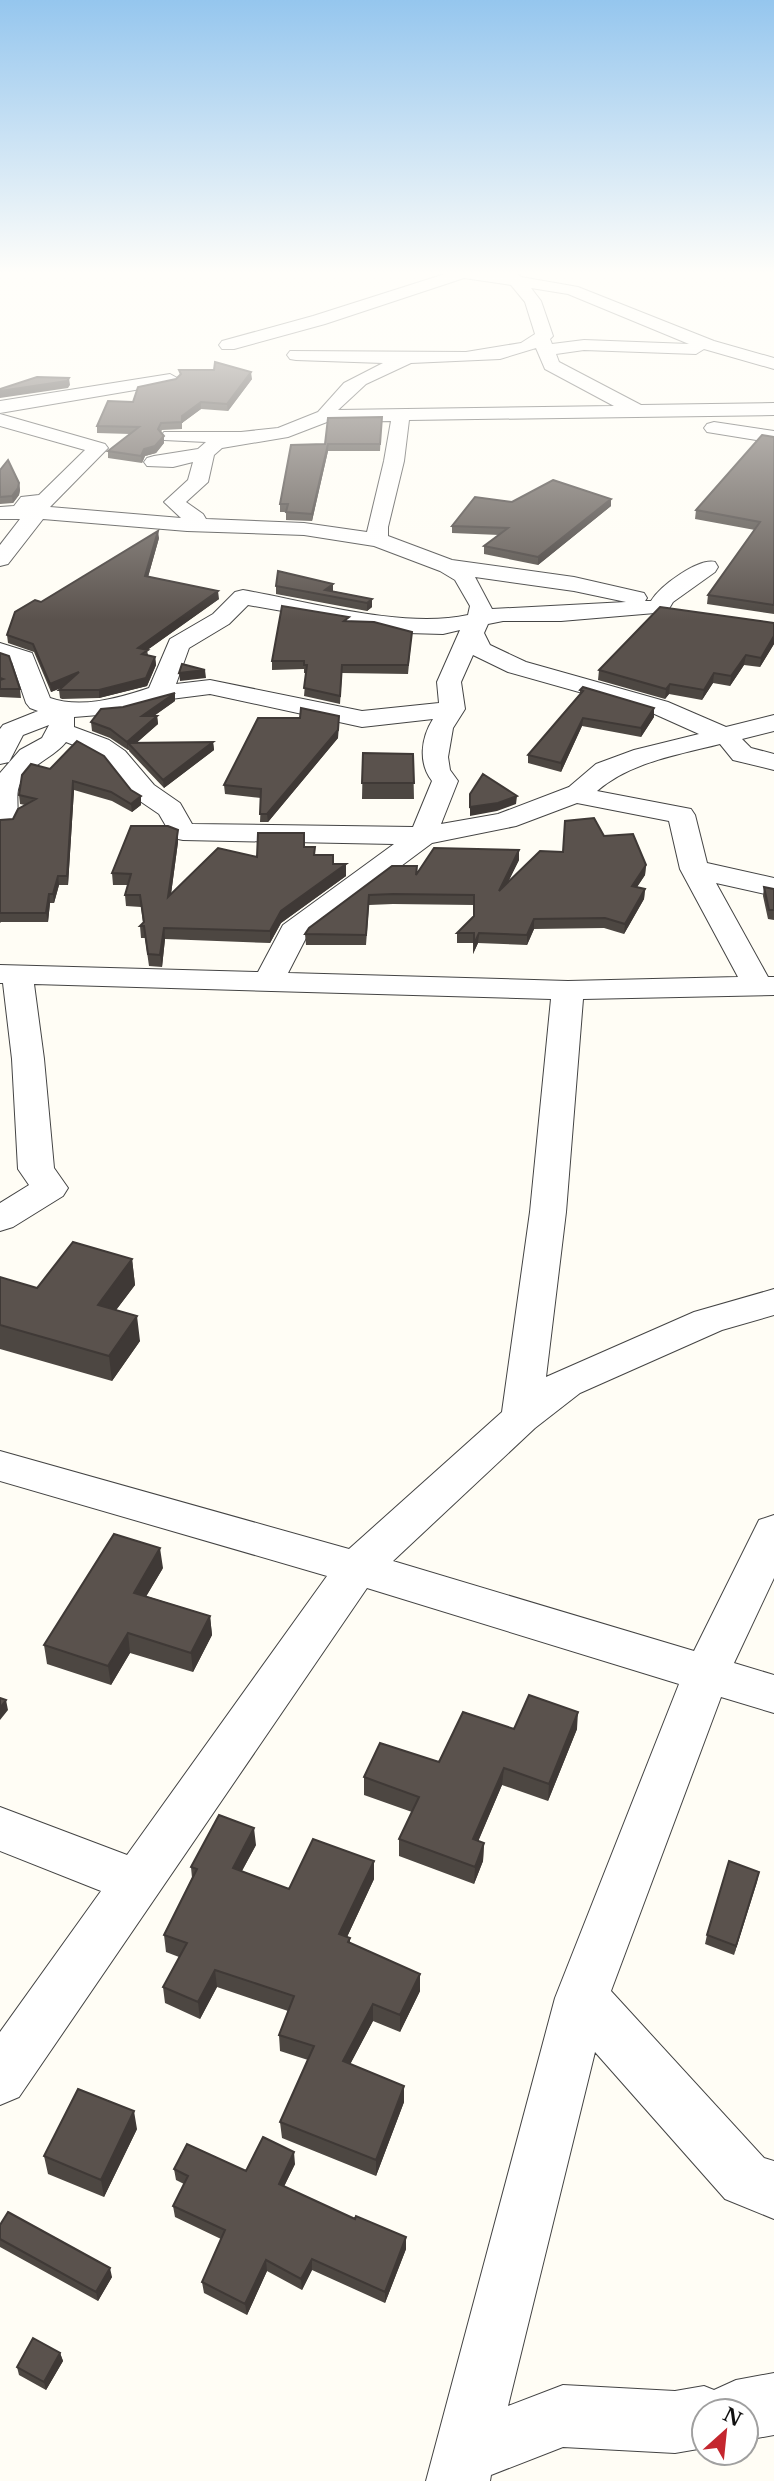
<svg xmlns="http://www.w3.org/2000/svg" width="774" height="2481" viewBox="0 0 774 2481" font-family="'Libre Baskerville',serif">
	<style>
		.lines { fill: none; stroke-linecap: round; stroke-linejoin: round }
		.minor-casing { stroke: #444; stroke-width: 2 }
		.minor { fill: #fff; fill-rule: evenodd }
		.wall { fill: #4d4742 }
		.shaded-wall { fill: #3f3936 }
		.building { fill: #5a524d; stroke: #3f3936; stroke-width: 2 }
	</style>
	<rect width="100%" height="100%" fill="#fffdf5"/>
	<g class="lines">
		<defs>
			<path id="minor" d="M448 273H517L521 277 578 287 714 341 774 358V369L704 349 696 354 584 350 556 354 559 362 641 405 774 403V415L409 420 404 461 388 527V536L452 560 574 577 644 593 647 598 645 601H651C660 586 698 558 715 562L718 567 715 572 673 602 667 612 561 621H503L488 624 484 633 490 645 526 662 668 702 726 727 774 715V731L742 739 751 748 774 754V770L733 760 720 744C677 755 631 762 597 791L691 809 695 815 707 863 774 878V896L716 883 768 977H774V995L583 999 566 1212 546 1377 694 1312 774 1289V1315L722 1330 580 1393 535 1428 393 1561 694 1651 759 1520 774 1515V1578L734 1663 774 1675V1713L721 1697 611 1991 764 2158 774 2161V2219L725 2199 595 2052 508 2406 563 2385 675 2391 704 2386 714 2390 736 2380 774 2373V2435L746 2440V2411H704V2448L675 2453 563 2447 491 2475 490 2481H426L555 1998 679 1684 367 1588 19 2097 0 2105V2032L101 1891 0 1851V1807L127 1855 327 1576 0 1481V1451L349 1549 502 1412 530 1212 551 999 34 984 44 1059 54 1168 68 1188 63 1196 13 1227 0 1231V1203L29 1185 18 1169 12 1059 3 983H0V965L258 972 283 925 394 844 183 840 173 838 159 814 134 797 107 763 91 752 66 742C53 758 34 762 21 782 13 794 22 812 14 825L0 826V773L20 750 42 738 49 725 23 735 9 762 0 764V729L3 725 38 711 30 708 26 703 12 662 0 658V643L32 653 50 698C81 709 119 698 149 688L170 639 213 614 235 592 243 590C310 602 403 629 468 615L470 606 455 580 440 571 374 546 304 535 187 531 43 519 8 564 0 566V545L20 519H0V507L14 506 21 497 39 495 85 450 0 426V414L105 444 108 448 50 507 181 518 164 502 188 480 193 462 173 467 147 466 144 462 147 458 154 456 198 449 206 442 164 440 161 436 164 432H241L278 428 318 412 344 383 383 363 296 360 290 359 287 355 290 351 466 352 521 343 535 334 525 302 511 285 464 278 325 324 234 349H222L219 345 222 341 313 316ZM531 288 568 294 689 344 584 340 552 344 550 339 553 336 541 301ZM536 348 545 369 614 406 338 410 366 384 411 363 500 359ZM391 421 384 461 367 532 304 523 206 519 203 514 186 502 208 482 214 455 222 448 288 437 327 422ZM475 577 574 591 626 602 492 609ZM248 605 407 633 443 634 460 630 437 682 439 703 362 711 210 680 176 684 189 648 229 624ZM473 655 508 672 650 712 699 734 634 750 596 764 569 787 498 814 441 824 458 781 450 770 448 757 453 728 465 709 461 682ZM210 694 362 727 433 719C421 738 418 763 432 781L413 827 192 824 180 803 154 785 125 751 109 740 74 727V717L123 713 163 700ZM577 803 669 821 680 869 738 977 568 981 288 973 307 936 432 843 516 826Z
				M170 374 179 379 176 383 0 413V401Z
				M714 422 774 431V443L707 432 704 428 707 424Z"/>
		</defs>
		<use href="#minor" class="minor-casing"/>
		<use href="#minor" class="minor"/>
	</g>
	<path class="wall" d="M179 370 252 379 228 411 201 409 182 423V429L162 430 161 432 164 436V443L156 453 145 456 142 463 108 458V451L130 434 97 433V426L133 402 176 379 180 375Z
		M382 417 380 451H328L312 521 286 520V512H280V504L325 444Z
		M774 437V614L707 604 708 595 755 530 695 519 696 510Z
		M0 470 19 483 20 490 19 495 13 503 0 504Z
		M611 499V506L538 565 484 554V546L499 535 452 533V526L512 502Z
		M159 538 148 577 219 599 147 650 148 655 155 657 156 665 147 686 99 698 62 699 60 698 59 690 61 688 51 692 34 652 8 643 7 635 41 602Z
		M333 584V591L372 599V607L367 611 276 594V586Z
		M349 621 412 632 408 674 342 673 340 704 304 696 306 673H304V669L272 670V661Z
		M774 623V644L760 667 744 665 730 686 713 683 702 700 669 694 665 699 598 680 599 670Z
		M0 654 20 689 21 698 0 697Z
		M580 690 654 708V717L641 737 582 726 561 772 528 763V755L580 694Z
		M175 701 154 716H157L158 724 136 743 213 742 214 750 164 788 129 751V750H128L110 738 92 731 91 722Z
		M339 716 338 738 268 822H260L261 798 225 794 224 785 300 718Z
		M77 741 141 805 132 812 112 801 74 790 68 885H59L54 903H50L48 922H1L0 923V820L13 819 25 805 20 804 19 795 50 769Z
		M363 753 413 754 414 799H362Z
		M178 830V842L171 894 257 857 305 847H315V855L334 864H346V876L281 923 270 943 165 939 162 967 149 966 145 938H141L140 926 143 923 141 907 126 906 125 895 128 885H113L112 873Z
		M604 836 646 865 645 875 637 887 645 889 644 899 624 934 604 928 534 929 527 945 478 943 473 954V943H457V933L474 917V905L393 904 369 905 366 945H306L305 934 392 866 417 874 519 860 507 883 563 852Z
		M764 887 774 889V920L768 919 763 896Z
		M132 1259 135 1285 116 1310 140 1341 112 1381 0 1349V1277L37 1288Z
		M163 1568 146 1596 210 1616 212 1635 193 1672 130 1653 111 1685 47 1664 44 1645Z
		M514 1729H577L548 1801 502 1785 478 1841 484 1843 483 1861 474 1884 399 1856V1839L412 1812 364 1795V1777L439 1762Z
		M256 1845 242 1871 289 1889 374 1879 347 1937 350 1938V1943L420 1974V1991L400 2032 373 2021 350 2064 404 2086V2102L376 2176 282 2138 280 2122 308 2060 280 2051 279 2035 288 2011 217 1987 200 2019 165 2003 163 1987 179 1957 166 1952 164 1935 192 1878 191 1867Z
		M759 1872 734 1955 705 1944 707 1935Z
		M137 2129 104 2197 48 2174 44 2156Z
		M295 2164 284 2186 355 2219 406 2237V2249L385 2303 312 2270 302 2290 267 2271 247 2315 204 2293 202 2282 221 2239 175 2217 173 2206 184 2184 176 2180 174 2169 246 2171Z
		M0 2225 112 2277 98 2301 0 2247Z
		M60 2353 63 2361 46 2390 19 2375 17 2367Z"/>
	<path class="shaded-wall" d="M251 372 252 379 228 411 227 404Z
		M69 378 70 385 68 388 0 398V391Z
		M201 402V409L182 423V429V416Z
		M164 436V443L156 453 145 456 142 463 141 456 144 449Z
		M328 444V451L312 521V514Z
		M19 483 20 490 19 495 13 503 12 496Z
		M611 499V506L538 565V557Z
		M158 531 159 538 146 584 145 576Z
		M333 584V592L325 590Z
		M218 591 219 599 139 656 138 648Z
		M372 599V607L367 611V603Z
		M774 636V644L760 667 761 658Z
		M746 655 744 665 730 686 731 676Z
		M155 657 156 665 147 686 99 698V690Z
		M205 670 206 678 180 681 179 673Z
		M79 672 80 680 51 692 50 684Z
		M714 673 713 683 702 700 704 690Z
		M670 684 669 694 665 699 666 689Z
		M175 693V701L142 724V716Z
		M654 708V717L641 737V728Z
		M157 716 158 724 132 747 128 743V750L127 742Z
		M339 716 338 738 268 822 267 814Z
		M583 718 582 726 561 772V763Z
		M213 742 214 750 164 788 163 780Z
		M73 781 74 790 68 885 67 876Z
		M141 796V805L132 812 131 804Z
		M517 796 516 804 497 811 470 816V807Z
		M178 830V842L169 909 168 897Z
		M519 850V860L499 901V891Z
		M346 864V876L281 923 270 943V931L281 911Z
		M646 865 645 875 631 896 632 886Z
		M58 876 59 885 54 903 53 894Z
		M645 889 644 899 624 934 625 924Z
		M49 894 50 903 48 922 46 913Z
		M534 919V929L527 945V935Z
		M164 928 165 939 162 967 160 955Z
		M479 933 478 943 473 954 474 944Z
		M132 1259 135 1285 101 1330 98 1305Z
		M137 1316 140 1341 112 1381 109 1356Z
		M160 1548 163 1568 137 1612 134 1593Z
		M210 1616 212 1635 193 1672 191 1653Z
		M128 1633 130 1653 111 1685 108 1666Z
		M6 1700 8 1710 0 1720V1708Z
		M578 1712 577 1729 548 1801 549 1784Z
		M504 1768 502 1785 472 1856 473 1839Z
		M254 1828 256 1845 234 1885 233 1868Z
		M484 1843 483 1861 474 1884 475 1867Z
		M374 1861V1879L340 1952 339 1934Z
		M759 1872 757 1882 734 1955 736 1946Z
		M215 1970 217 1987 200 2019 198 2002Z
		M420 1974V1991L400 2032V2015Z
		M373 2004V2021L343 2078V2061Z
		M404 2086V2102L376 2176V2160Z
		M134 2111 137 2129 104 2197 101 2180Z
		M294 2152 295 2164 280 2195 279 2184Z
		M406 2237V2249L385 2303V2292Z
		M312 2259V2270L302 2290 301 2279Z
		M266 2260 267 2271 247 2315 245 2304Z
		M110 2268 112 2277 98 2301 96 2292Z
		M60 2353 63 2361 46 2390 44 2382Z"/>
	<path class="building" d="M215 362 251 372 227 404 201 402 182 416V422L161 423 158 429 164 436 155 446 144 449 141 456 108 451 139 427 97 426 108 401 133 402 138 387 176 379 181 374 179 370H214Z
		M37 377 69 378 67 381 0 391V389Z
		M382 417 380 444H328L312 514 286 512 288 504H280L291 445 325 444 328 418Z
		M762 435 774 437V605L708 595 760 522 696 510Z
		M8 460 19 483 18 488 12 496 0 497V470Z
		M553 480 611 499 538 557 484 546 508 528 452 526 475 497 512 502Z
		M158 531 145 576 218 591 138 648 148 650 142 654 155 657 146 678 99 690H59L79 672 50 684 33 644 7 635 15 612 35 600 41 602Z
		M278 571 333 584 325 590 372 599 367 603 276 586Z
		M282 606 349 617 344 621 374 622 412 632 408 665H342L340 696 304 688 307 665H304V661H272Z
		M660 607 774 623V636L761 658 746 655 731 676 714 673 704 690 670 684 666 689 599 670Z
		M0 653 9 656 20 689H0V680L3 679 0 678Z
		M182 664 205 670 179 673Z
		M583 687 654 708 641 728 583 718 561 763 528 755 583 691 580 690Z
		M175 693 142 716H157L127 742 110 729 91 722 101 709 123 707Z
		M301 708 339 716 338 730 267 814H260L261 789 224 785 258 718H300Z
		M77 741 104 756 131 790 141 796 131 804 111 792 73 781 67 876H58L53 894H49L46 913H0V820L13 819 18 809 36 799 19 795 22 775 31 764 50 769Z
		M213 742 163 780 128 743Z
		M363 753 413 754 414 783H362Z
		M483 774 517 796 498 803 470 807V794Z
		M594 818 604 836 633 834 646 865 632 886 645 889 625 924 605 918 534 919 527 935 479 933 474 944V933H457L474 916V895L393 894 369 895 366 935 305 934 309 928 392 866H417L416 875 434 848 519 850 499 891 540 851 563 852 565 821Z
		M131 826H168L178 830 168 897 218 848 257 857 258 833H304V847H315L314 855H333V864H346L281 911 270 931 164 928 160 955 148 954 144 926H140L144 922 140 895H125L131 874 112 873Z
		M764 887 774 889V910H769Z
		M73 1242 132 1259 98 1305 137 1316 109 1356 0 1325V1277L37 1288Z
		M114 1534 160 1548 134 1593 210 1616 191 1653 128 1633 108 1666 44 1645Z
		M529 1695 578 1712 549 1784 504 1768 473 1839 484 1843 475 1867 399 1839 419 1797 364 1777 380 1743 439 1762 463 1712 514 1729Z
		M0 1698 6 1700 0 1708Z
		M219 1815 254 1828 233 1868 289 1889 313 1839 374 1861 339 1934 350 1938 348 1942 420 1974 400 2015 373 2004 343 2061 404 2086 376 2160 280 2122 314 2046 279 2035 294 1996 215 1970 198 2002 163 1987 187 1943 164 1935 197 1869 191 1867Z
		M729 1861 759 1872 736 1946 707 1935Z
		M78 2089 134 2111 101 2180 44 2156Z
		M263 2137 294 2152 279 2184 355 2219 356 2216 406 2237 385 2292 312 2259 301 2279 266 2260 245 2304 202 2282 225 2230 173 2206 188 2176 174 2169 187 2144 246 2171Z
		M8 2212 110 2268 96 2292 0 2239V2225Z
		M33 2338 60 2353 44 2382 17 2367Z"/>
	<linearGradient id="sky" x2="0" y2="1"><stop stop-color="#95c6ee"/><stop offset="0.44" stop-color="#fffefa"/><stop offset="1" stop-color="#fffefa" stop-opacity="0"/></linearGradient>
	<rect width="774" height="620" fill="url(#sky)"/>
	<g transform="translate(725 2432) rotate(27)"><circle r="33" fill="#ffffff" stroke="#a0a0a0" stroke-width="2"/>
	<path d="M0-5L12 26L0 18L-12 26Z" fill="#c4262e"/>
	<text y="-10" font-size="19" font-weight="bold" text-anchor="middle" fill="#111111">N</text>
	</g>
</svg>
